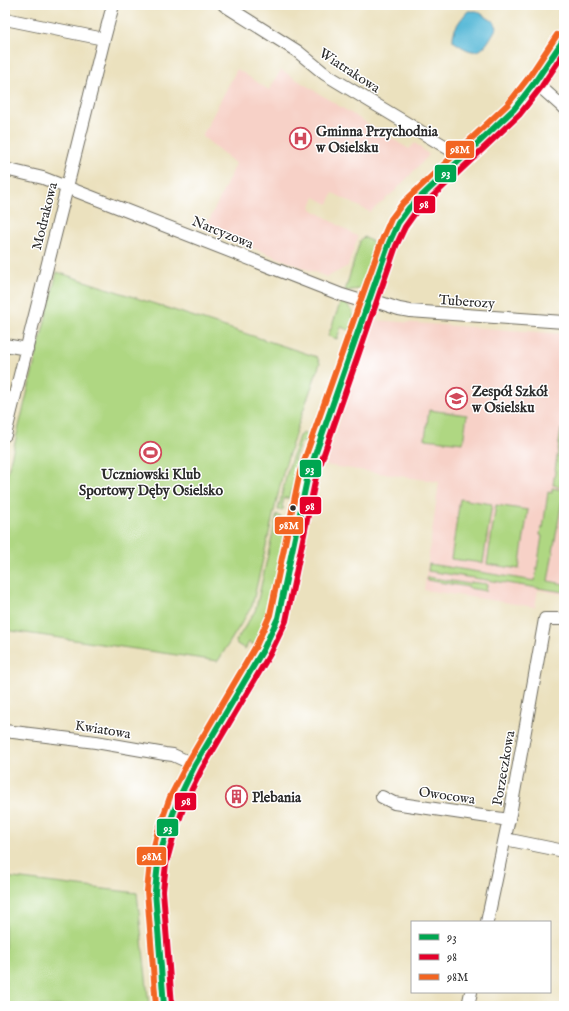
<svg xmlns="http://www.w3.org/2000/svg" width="569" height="1011" viewBox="0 0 569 1011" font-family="'IM FELL English',serif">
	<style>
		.built { fill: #f7d1c7 }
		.green { fill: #afd782; stroke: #6d8156 }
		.water { fill: #5abad8; stroke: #427282 }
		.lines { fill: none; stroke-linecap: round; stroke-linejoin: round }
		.minor-casing { stroke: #6e6b5e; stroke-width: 14 }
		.tertiary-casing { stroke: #6e6b5e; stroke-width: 16 }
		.minor { stroke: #fff; stroke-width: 12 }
		.tertiary { stroke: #fff; stroke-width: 15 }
		.bus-1-casing { stroke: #fff; stroke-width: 9 }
		.bus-2-casing { stroke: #fff; stroke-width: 9 }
		.bus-3-casing { stroke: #fff; stroke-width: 9 }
		.bus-1 { stroke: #00a651; stroke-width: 6 }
		.bus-2 { stroke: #e4002b; stroke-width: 6 }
		.bus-3 { stroke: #f26522; stroke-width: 6 }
		.bus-dot { fill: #2b2b2b; stroke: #fff; stroke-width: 1.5 }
		.labels { text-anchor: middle; stroke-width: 3; stroke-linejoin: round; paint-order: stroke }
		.street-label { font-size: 14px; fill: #2b2b2b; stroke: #fff }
		.poi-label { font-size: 14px; font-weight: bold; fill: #2b2b2b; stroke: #fff; text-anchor: start }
		.line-badge { stroke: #fff; stroke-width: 1.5 }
		.badge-label { font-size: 11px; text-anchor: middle; font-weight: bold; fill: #fff }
	</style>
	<rect width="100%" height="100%" fill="#fff"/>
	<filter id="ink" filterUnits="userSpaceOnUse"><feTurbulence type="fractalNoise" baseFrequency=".025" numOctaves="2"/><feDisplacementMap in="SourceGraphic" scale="8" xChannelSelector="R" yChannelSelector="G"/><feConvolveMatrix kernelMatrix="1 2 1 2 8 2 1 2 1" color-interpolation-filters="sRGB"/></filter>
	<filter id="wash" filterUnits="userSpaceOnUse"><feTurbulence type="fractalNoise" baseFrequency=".012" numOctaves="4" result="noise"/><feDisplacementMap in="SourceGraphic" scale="16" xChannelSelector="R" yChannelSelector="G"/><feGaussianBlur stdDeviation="0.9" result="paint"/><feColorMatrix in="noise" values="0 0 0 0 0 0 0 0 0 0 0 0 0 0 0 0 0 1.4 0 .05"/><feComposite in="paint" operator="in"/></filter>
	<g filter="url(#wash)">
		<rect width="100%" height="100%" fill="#ebe1be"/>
		<path class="built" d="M237 69 269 90 281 70 409 149 415 143 429 155 395 191 370 212 333 193 328 204 315 197 310 208 358 237 348 266 327 277 205 229 236 164 202 136Z
			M374 320 564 334V595L538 590 535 607 424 590 439 482 325 465Z"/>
		<path class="green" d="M364 237 376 244 379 251 369 279 367 283 359 289 345 291 360 241Z
			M57 272 317 357 320 363 296 431 283 473 252 606 218 661 5 630V483Z
			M341 301C354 308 356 317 351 331L341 327 337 339 328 336Z
			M429 410 467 415 463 443 425 439Z
			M561 429 564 430V487L553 485Z
			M304 433 314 437 311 444 301 441 294 460 304 463 303 466 289 498H284L282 507 284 508 282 510H278L287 473 299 436Z
			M552 488 564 490V500H562L548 581 564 584V592L428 571 429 564 535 581 542 536 540 535 541 528H543L548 492 552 493Z
			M460 499 492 504 483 563 451 559Z
			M496 505 528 510 519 569 487 564Z
			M277 514 281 517 280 528 283 529C283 537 285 546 284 554 282 569 268 637 257 644 254 645 252 644 249 642L245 649 237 644 236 641 255 611 257 604Z
			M427 577 469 584 470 582 487 584 486 591 468 588V587L427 580Z
			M5 877 137 893 149 1006H5Z"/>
		<path class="water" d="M468 11H477L494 22 497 27C483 51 479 60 453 41 452 29 461 19 468 11Z"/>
	</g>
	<g filter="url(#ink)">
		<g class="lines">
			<defs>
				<path id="minor" d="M224 5 297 51 325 74 451 150 460 160
					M5 19 104 39
					M535 82 564 108
					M5 169 43 178 342 295 368 303
					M369 299 399 309 410 311 564 322
					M5 345 27 349
					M5 435 104 39 113 5
					M5 731 96 742 165 754 173 755 195 765
					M382 797 394 803 509 820
					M505 839 564 851
					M487 922 511 809 545 619H564
					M468 1006 471 992"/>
				<path id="tertiary" d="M164 1006 157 924 155 891 158 863 165 836 178 800 195 765 263 650 278 618 308 475 389 243 398 223 409 208 514 109 535 82 564 39"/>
			</defs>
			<use href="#minor" class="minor-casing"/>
			<use href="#tertiary" class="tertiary-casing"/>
			<use href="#minor" class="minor"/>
			<use href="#tertiary" class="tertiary"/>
			<defs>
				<path id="bus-1" d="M164 1006 155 891 158 863 165 836 178 800 195 765 263 650 278 618 308 475 389 243 398 223 409 208 514 109 535 82 564 39"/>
				<path id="bus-2" d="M172 1005 163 891 166 864 173 838 185 803 202 769 270 654 286 621 316 477 396 246 405 227 415 213 520 114 542 86 564 53"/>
				<path id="bus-3" d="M156 1006 147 891 150 862 157 834 170 797 188 762 256 646 270 615 300 472 382 240 391 219 403 203 508 104 529 77 557 35"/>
			</defs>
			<use href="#bus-1" class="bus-1-casing"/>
			<use href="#bus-2" class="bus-2-casing"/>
			<use href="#bus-3" class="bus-3-casing"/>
			<use href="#bus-1" class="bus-1"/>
			<use href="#bus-2" class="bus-2"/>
			<use href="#bus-3" class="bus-3"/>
		</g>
	</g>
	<defs>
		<symbol id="hospital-ring" viewBox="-11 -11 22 22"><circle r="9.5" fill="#fff" stroke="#d1495b" stroke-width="1.5"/><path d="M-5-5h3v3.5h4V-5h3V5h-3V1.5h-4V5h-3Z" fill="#d1495b"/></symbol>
		<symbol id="school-ring" viewBox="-11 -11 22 22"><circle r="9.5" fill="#fff" stroke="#d1495b" stroke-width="1.5"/><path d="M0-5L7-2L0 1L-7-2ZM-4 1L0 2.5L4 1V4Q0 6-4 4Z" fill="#d1495b"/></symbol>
		<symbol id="stadium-ring" viewBox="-11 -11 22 22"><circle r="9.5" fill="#fff" stroke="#d1495b" stroke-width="1.5"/><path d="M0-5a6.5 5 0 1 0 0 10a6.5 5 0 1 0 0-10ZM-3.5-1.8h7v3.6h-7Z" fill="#d1495b"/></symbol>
		<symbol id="building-ring" viewBox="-11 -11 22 22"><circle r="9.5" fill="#fff" stroke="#d1495b" stroke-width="1.5"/><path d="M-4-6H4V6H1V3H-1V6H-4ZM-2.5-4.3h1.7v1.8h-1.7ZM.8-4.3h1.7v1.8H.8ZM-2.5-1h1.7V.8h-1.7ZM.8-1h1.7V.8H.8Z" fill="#d1495b"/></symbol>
	</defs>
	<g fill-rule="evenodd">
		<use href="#hospital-ring" x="288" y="126" width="25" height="25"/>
		<use href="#school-ring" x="444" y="386" width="25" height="25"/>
		<use href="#stadium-ring" x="138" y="440" width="25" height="25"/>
		<use href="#building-ring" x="224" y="784" width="25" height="25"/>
	</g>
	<circle class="bus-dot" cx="293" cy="508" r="3.5"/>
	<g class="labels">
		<g class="street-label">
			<text transform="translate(350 70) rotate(33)" y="5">Wiatrakowa</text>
			<text transform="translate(44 216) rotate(-76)" y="5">Modrakowa</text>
			<text transform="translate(223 232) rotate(22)" y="5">Narcyzowa</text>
			<text transform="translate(467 301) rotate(4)" y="5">Tuberozy</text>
			<text transform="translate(103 729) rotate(9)" y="5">Kwiatowa</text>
			<text transform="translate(503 768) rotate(-80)" y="5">Porzeczkowa</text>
			<text transform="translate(447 795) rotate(8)" y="5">Owocowa</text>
		</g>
		<g class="poi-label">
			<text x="316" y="136">Gminna Przychodnia<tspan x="316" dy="16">w Osielsku</tspan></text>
			<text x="472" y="396">Zespół Szkół<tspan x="472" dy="16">w Osielsku</tspan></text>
			<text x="151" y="479" text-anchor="middle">Uczniowski Klub<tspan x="151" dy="16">Sportowy Dęby Osielsko</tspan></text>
			<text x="252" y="802">Plebania</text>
		</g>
	</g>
	<g class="line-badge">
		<rect x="445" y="140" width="30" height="19" rx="4" fill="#f26522"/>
		<rect x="434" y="164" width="23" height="19" rx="4" fill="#00a651"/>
		<rect x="413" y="195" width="23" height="19" rx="4" fill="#e4002b"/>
		<rect x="299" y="459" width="23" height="19" rx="4" fill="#00a651"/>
		<rect x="299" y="496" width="23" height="19" rx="4" fill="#e4002b"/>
		<rect x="274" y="516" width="30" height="19" rx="4" fill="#f26522"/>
		<rect x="174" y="792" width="23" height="19" rx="4" fill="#e4002b"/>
		<rect x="156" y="818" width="23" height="19" rx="4" fill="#00a651"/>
		<rect x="136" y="846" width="31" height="20" rx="4" fill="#f26522"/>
	</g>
	<g class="badge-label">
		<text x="460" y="153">98M</text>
		<text x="446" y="177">93</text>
		<text x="424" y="208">98</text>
		<text x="310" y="473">93</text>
		<text x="310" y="510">98</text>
		<text x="289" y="529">98M</text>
		<text x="186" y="805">98</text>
		<text x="168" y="832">93</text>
		<text x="152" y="860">98M</text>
	</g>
	<rect width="569" height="1011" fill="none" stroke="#fff" stroke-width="20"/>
	<rect x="411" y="921" width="140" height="72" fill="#ffffff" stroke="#aaaaaa"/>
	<rect x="419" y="934" width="20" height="6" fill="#00a651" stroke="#aaaaaa"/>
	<text x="447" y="941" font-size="12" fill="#2b2b2b">93</text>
	<rect x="419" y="954" width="20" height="6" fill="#e4002b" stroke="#aaaaaa"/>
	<text x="447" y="961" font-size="12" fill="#2b2b2b">98</text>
	<rect x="419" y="974" width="20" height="6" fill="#f26522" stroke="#aaaaaa"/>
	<text x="447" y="981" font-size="12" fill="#2b2b2b">98M</text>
</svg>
